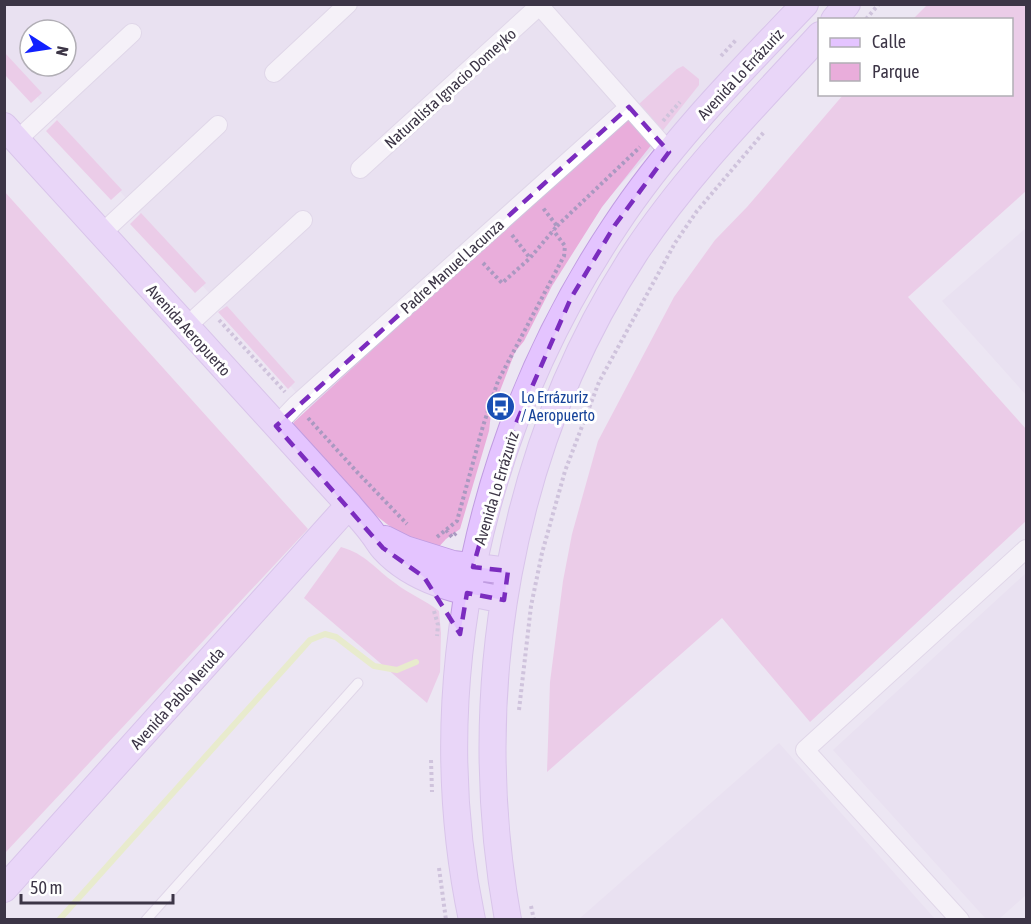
<svg xmlns="http://www.w3.org/2000/svg" width="1031" height="924" viewBox="0 0 1031 924" font-family="'Asap Condensed',sans-serif">
	<style>
		.residential { fill: #e4dbef; fill-rule: evenodd }
		.green { fill: #e9addb }
		.lines { fill: none; stroke-linecap: round; stroke-linejoin: round }
		.stream { stroke: #e2f2a0; stroke-width: 6 }
		.lane-casing { stroke: #d0c5dd; stroke-width: 11 }
		.street-casing { stroke: #d0c5dd; stroke-width: 20 }
		.secondary-casing { stroke: #c09ce1; stroke-width: 28 }
		.path { stroke: #aa99c1; stroke-width: 4; stroke-dasharray: 3 3; stroke-linecap: butt }
		.lane { stroke: #fff; stroke-width: 9 }
		.street { stroke: #fff; stroke-width: 18 }
		.secondary { stroke: #e4c4ff; stroke-width: 26 }
		.marked { fill: none; stroke: #7b2cbf; stroke-width: 4.5; stroke-dasharray: 12 8; stroke-linejoin: round }
		.labels { text-anchor: middle; stroke-width: 6; stroke-linejoin: round; paint-order: stroke }
		.street-label { font-size: 16px; fill: #3c3546; stroke: #fff }
		.transit-label { font-size: 16px; fill: #164399; stroke: #fff; text-anchor: start }
	</style>
	<rect width="100%" height="100%" fill="#ece6f3"/>
	<path class="residential" d="M4 5H783L363 469 5 60ZM30 30H66V66H30Z
		M1026 228V395L942 301Z
		M1026 573V895L999 919H986L833 750Z
		M779 743 935 919H579Z"/>
	<path class="green" d="M927 5H1026V191L908 297 1026 429V521L810 722 722 618 547 772 550 682 563 581 572 534 598 441 674 297 715 240 747 207 843 95 1012 94V20L913 19Z
		M5 53 42 93 31 103 5 75Z
		M683 66 699 79V85L602 207 552 286 524 341 515 352 491 414 489 431 460 529 446 539 435 551C427 547 417 544 409 539 364 512 328 469 292 431L294 422 677 69Z
		M57 120 122 190 111 200 46 131Z
		M4 191 308 529 5 853H4Z
		M141 213 206 283 195 293 130 224Z
		M227 306 295 382 288 389 218 312Z
		M341 547C366 554 375 569 395 583 409 594 425 600 439 611L441 633 440 672 427 703 304 598Z"/>
	<g class="lines">
		<path class="stream" d="M59 920 310 640 325 634 336 637 374 666 397 670 416 662"/>
		<defs>
			<path id="lane" d="M146 920 358 683"/>
			<path id="street" d="M538 4 669 152
				M274 73 348 4
				M17 140 132 33
				M360 169 539 6
				M102 233 218 125
				M186 327 303 220
				M276 426 296 405 629 107
				M960 920 805 750 1026 549"/>
			<path id="secondary" d="M834 20 847 4
				M4 126 349 505C357 515 366 524 373 534 377 539 380 545 384 549 414 582 462 592 504 600
				M385 539 405 549 453 564 508 571
				M4 889 349 505
				M472 920C422 681 481 427 615 226 668 145 738 74 805 4
				M508 920C467 692 508 448 635 253 687 174 756 105 820 35"/>
		</defs>
		<use href="#lane" class="lane-casing"/>
		<use href="#street" class="street-casing"/>
		<use href="#secondary" class="secondary-casing"/>
		<path class="path" d="M866 19 879 4
			M721 56 736 40
			M663 121 680 102
			M557 226 640 147
			M512 235 530 258
			M483 263 502 283 530 258 557 226 543 208
			M219 320 285 392
			M308 418 357 472 407 524
			M446 530 452 537 456 533
			M437 537 457 521 483 426 498 381 564 256 565 246 553 230
			M434 611 438 625 437 636
			M519 710 531 606 542 553 565 471 599 382 675 243 697 211 764 132
			M431 760 432 792
			M439 868 446 920
			M531 906 534 920"/>
		<use href="#lane" class="lane"/>
		<use href="#street" class="street"/>
		<use href="#secondary" class="secondary"/>
	</g>
	<path d="M0 0H1031V924H0ZM629 107 669 152 615 225 571 298 510 437 473 567 508 571 504 600 467 593 460 634 424 577 383 548 276 426Z" fill="#ece6f3" fill-opacity=".55" fill-rule="evenodd"/>
	<path class="marked" d="M629 107 669 152 615 225 571 298 510 437 473 567 508 571 504 600 467 593 460 634 424 577 383 548 276 426Z"/>
	<defs>
		<symbol id="bus-disc" viewBox="-11 -11 22 22"><circle r="9.5" fill="#1a4fb4" stroke="#fff"/><path d="M-5-6H5V4H4V6H2V4H-2V6H-4V4H-5ZM-3.5-4V0h7V-4ZM-3.5 1.2v1.5H-2V1.2ZM2 1.2v1.5H3.5V1.2Z" fill="#fff"/></symbol>
	</defs>
	<g fill-rule="evenodd">
		<use href="#bus-disc" x="484" y="390" width="33" height="33"/>
	</g>
	<g class="labels">
		<g class="street-label">
			<text transform="translate(740 74) rotate(-47)" y="6">Avenida Lo Errázuriz</text>
			<text transform="translate(450 88) rotate(-42)" y="6">Naturalista Ignacio Domeyko</text>
			<text transform="translate(452 266) rotate(-42)" y="6">Padre Manuel Lacunza</text>
			<text transform="translate(189 330) rotate(48)" y="6">Avenida Aeropuerto</text>
			<text transform="translate(496 488) rotate(-73)" y="6">Avenida Lo Errázuriz</text>
			<text transform="translate(177 698) rotate(-48)" y="6">Avenida Pablo Neruda</text>
		</g>
		<g class="transit-label">
			<text x="521" y="403">Lo Errázuriz<tspan x="521" dy="18">/ Aeropuerto</tspan></text>
		</g>
	</g>
	<rect width="1031" height="924" fill="none" stroke="#3c3546" stroke-width="12"/>
	<rect x="818" y="18" width="195" height="78" fill="#ffffff" stroke="#b1aeb5" stroke-width="1.5"/>
	<rect x="830" y="38" width="30" height="9" fill="#e4c4ff" stroke="#b1aeb5" stroke-width="1.5"/>
	<text x="872" y="48" font-size="18" fill="#3c3546">Calle</text>
	<rect x="830" y="63" width="30" height="18" fill="#e9addb" stroke="#b1aeb5" stroke-width="1.5"/>
	<text x="872" y="78" font-size="18" fill="#3c3546">Parque</text>
	<g transform="translate(48 48) rotate(102)"><circle r="28" fill="#ffffff" stroke="#b1aeb5" stroke-width="1.5"/>
	<path d="M0-4.5L10 22L0 15L-10 22Z" fill="#1121ff"/>
	<text y="-9" font-size="16" font-weight="bold" text-anchor="middle" fill="#3c3546">N</text>
	</g>
	<path d="M21 894v9h152v-9" fill="none" stroke="#3c3546" stroke-width="3"/>
	<text x="30" y="894" font-size="18" fill="#3c3546" stroke="#ffffff" stroke-width="4.5" paint-order="stroke">50 m</text>
</svg>
